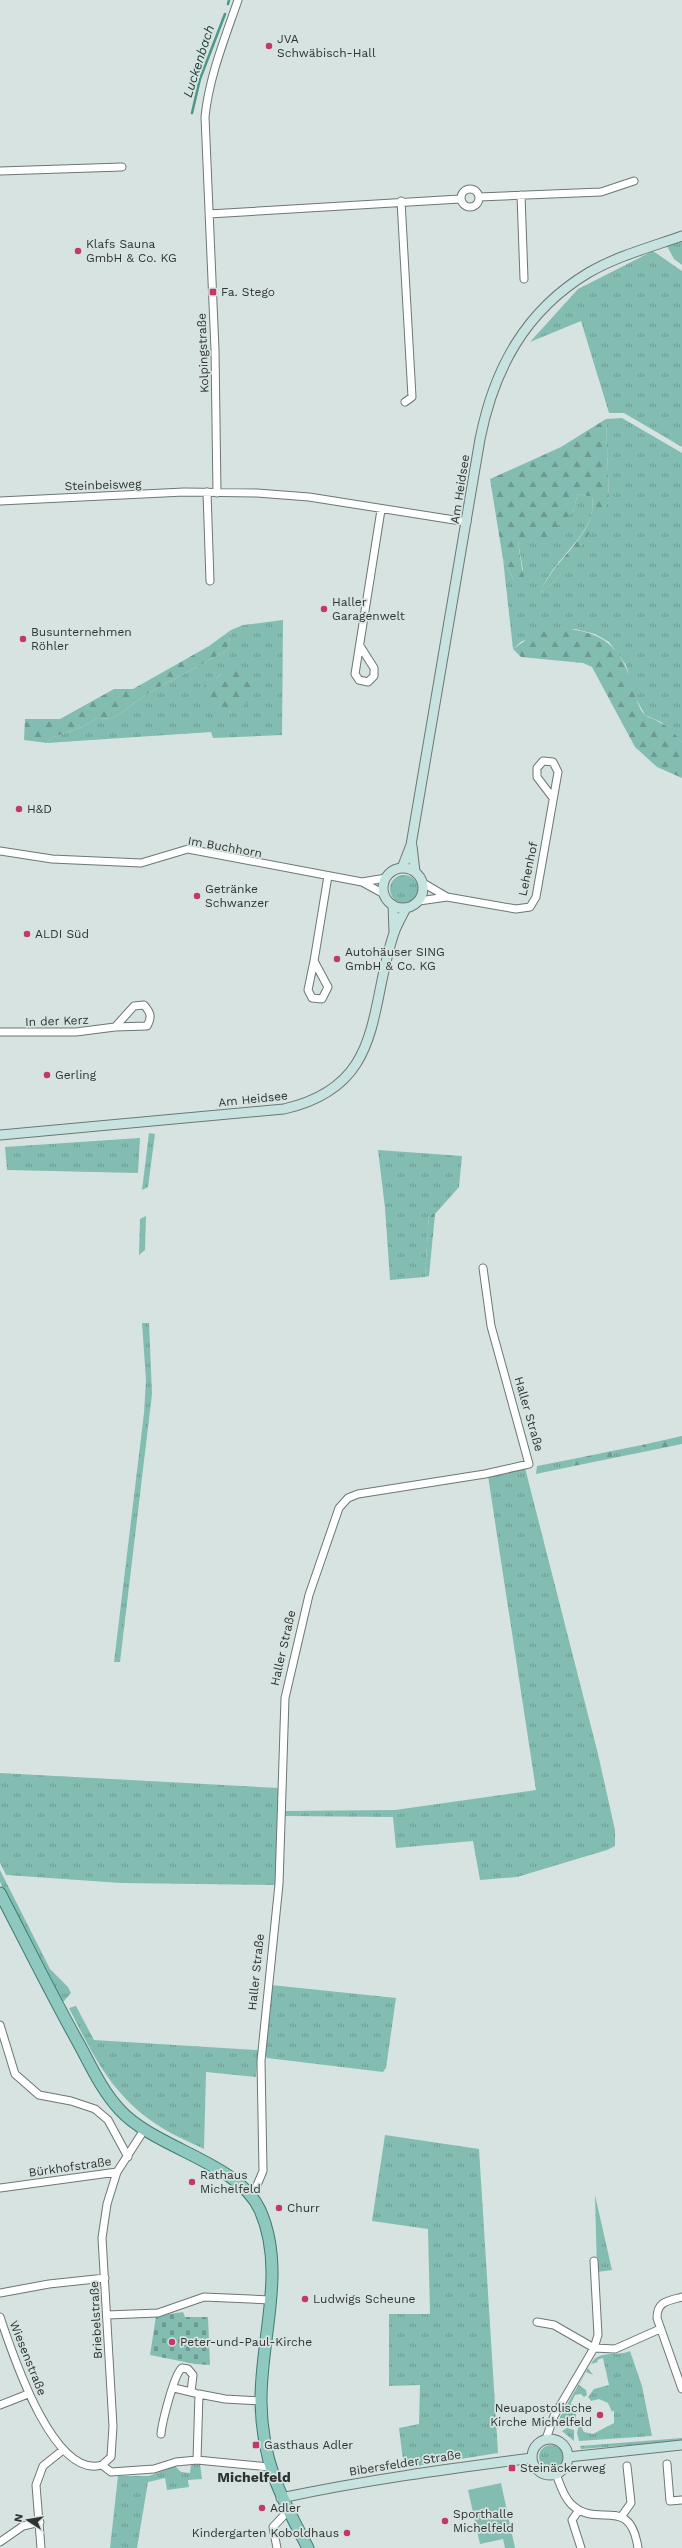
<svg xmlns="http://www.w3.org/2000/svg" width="682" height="2548" viewBox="0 0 682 2548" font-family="'Work Sans',sans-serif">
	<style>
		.grass { fill: url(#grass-tufts); fill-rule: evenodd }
		.forest { fill: url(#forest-firs) }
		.cemetery { fill: url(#cemetery-stones) }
		.pitch { fill: #83bdb1 }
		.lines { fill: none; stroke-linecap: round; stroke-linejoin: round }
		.stream { stroke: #4c978a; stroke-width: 2.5 }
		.street-casing { stroke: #6d7775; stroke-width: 9 }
		.secondary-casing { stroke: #6d7775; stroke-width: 11 }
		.primary-casing { stroke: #3d7c71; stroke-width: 13 }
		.street { stroke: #fff; stroke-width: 7 }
		.secondary { stroke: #c7e3df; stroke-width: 9 }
		.primary { stroke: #8fc8be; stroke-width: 11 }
		.poi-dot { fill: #c2376e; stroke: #d7e3e0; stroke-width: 1.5 }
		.labels { text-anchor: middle; stroke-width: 3.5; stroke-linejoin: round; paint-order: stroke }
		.poi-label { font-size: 12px; fill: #2f3433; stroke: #d7e3e0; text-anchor: start }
		.street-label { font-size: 12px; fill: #2f3433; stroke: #d7e3e0 }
		.water-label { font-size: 13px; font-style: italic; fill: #1c403a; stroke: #d7e3e0 }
		.quarter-label { font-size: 14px; font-weight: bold; fill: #2f3433; stroke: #d7e3e0 }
	</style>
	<defs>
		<pattern id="grass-tufts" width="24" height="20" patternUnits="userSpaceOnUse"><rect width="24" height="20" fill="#83bdb1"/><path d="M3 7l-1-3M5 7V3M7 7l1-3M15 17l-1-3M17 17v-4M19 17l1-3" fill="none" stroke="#6c9a91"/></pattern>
		<pattern id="forest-firs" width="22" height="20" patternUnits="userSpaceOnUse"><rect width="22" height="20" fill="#83bdb1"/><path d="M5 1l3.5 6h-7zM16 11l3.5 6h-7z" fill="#6c9a91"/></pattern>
		<pattern id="cemetery-stones" width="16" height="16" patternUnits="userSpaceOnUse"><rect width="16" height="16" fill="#83bdb1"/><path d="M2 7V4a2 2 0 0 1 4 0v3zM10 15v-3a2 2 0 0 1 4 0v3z" fill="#6c9a91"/></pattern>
	</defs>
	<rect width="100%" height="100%" fill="#d7e3e0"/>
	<path class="grass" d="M682 241V265L674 259 667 246Z
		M653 251 682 271V447L624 413H609L581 321 530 342 578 289Z
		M622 418 682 453V742L661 722 645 715 635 697 626 665 609 642 595 634 575 629 522 641 513 649 503 559 514 580 523 570 518 542 573 511 578 494 592 497C598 527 565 551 550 574 546 580 543 586 540 593L557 579 609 501 606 419Z
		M283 620 282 735 213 738 211 732 47 743 51 738 82 727 98 718 112 719 150 692 228 650 231 630 243 625ZM222 673 230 713 216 679Z
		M390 889a14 14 0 1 1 28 0a14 14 0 1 1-28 0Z
		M149 1133 155 1134 148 1187 142 1190Z
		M140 1138 138 1173 7 1170 5 1147Z
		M378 1150 462 1156 459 1187 435 1214H429L425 1277 390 1280 385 1208Z
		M146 1216 145 1250 139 1255 140 1219Z
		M142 1323H149L152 1394 120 1662H114L144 1413 146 1380Z
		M642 1445 643 1452 613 1458 612 1451Z
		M573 1459 574 1466 536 1474 537 1466Z
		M525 1468 598 1754 615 1830V1846L607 1850 517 1877 480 1880 473 1841 396 1848 393 1817 285 1816 284 1811 395 1810 536 1790 488 1476Z
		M0 1773 279 1788 276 1885 121 1883 6 1875 0 1863Z
		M0 1870 50 1969 68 1987 71 1993 64 2001H59L0 1882Z
		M271 1985 396 1998 386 2068 383 2072 267 2058 263 2051Z
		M76 2006 94 2040 258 2050 256 2077 206 2072 204 2149C188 2141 170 2134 156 2124 111 2094 93 2055 69 2008Z
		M385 2135 479 2149 498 2453 404 2468 399 2428 419 2424 420 2385 389 2386V2314H430L428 2229 372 2221Z
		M595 2195 612 2270 597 2272Z
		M630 2351 642 2386 652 2436 579 2441 577 2433 579 2425H580L584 2432 593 2434 614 2423V2410L612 2412 608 2403 599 2399 591 2401 588 2397 594 2389 609 2385 603 2358 597 2360 598 2362 591 2364C599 2349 616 2357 630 2351Z
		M588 2368 593 2375 586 2372 579 2385 586 2390 587 2395 584 2397 581 2394 575 2395 571 2403 572 2411 576 2412V2420L570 2425 559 2426 560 2417Z
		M567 2428 574 2430V2441L562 2431Z
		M682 2438V2441L581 2449 580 2446Z
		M539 2457a12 12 0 1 1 24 0a12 12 0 1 1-24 0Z
		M191 2464H200L202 2479 188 2480 189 2487 167 2490 165 2478 148 2482 137 2548H110L118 2476H149L175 2466 181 2472 190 2473Z"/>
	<path class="forest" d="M606 419 609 501 578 552 557 579 539 594C543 586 547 579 552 572 567 551 598 526 592 497L578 494 573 511 545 540 518 542 524 582 514 580 503 559 490 479 561 447Z
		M559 628C603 631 621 646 633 687 635 695 639 710 645 715 649 718 655 719 659 722 668 726 676 735 682 742V778L657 767 635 747 592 667 583 663 521 657 513 649 536 633Z
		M231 630 228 650 150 692 112 719 98 718 82 727 51 738 47 743 24 740 25 719H60L114 689H133L209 646Z
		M250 667C251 673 255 682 254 689 253 707 230 713 215 713L207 705 204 681 216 679 222 673Z
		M429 1213 435 1214 429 1276 425 1277Z
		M682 1436V1444L643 1452 642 1445Z
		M612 1451 613 1458 574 1466 573 1459Z"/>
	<path class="cemetery" d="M183 2312 185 2317H208L210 2365 195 2364 150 2355 156 2316Z"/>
	<path class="pitch" d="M501 2483 515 2548H505L503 2539 480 2544 468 2490Z"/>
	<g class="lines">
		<path class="stream" d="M228 4 229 0
			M192 113 200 79 225 14"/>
		<defs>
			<path id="street" d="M0 171 122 167
				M461 198a9 9 0 1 1 18 0a9 9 0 1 1-18 0Z
				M521 195 524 279
				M479 197 601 192 634 181
				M401 201 412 397 405 402
				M209 214 460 199
				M207 492 210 581
				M217 493 215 350 205 117C209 77 225 38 238 0
				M0 501 184 492 257 493 309 497 467 522
				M360 646 374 668V676L368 682 359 680 355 674 381 510
				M0 851 52 859 141 863 188 849 362 882 384 894
				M362 882 386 878
				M423 883 447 897
				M419 901 447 897 516 909 530 907 536 897 558 772 553 762 543 761 537 768V777L553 798
				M314 961 308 990 312 998 322 999 328 987 314 961 328 876
				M0 1032H76L115 1027 147 1026C152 1017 151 1013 144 1005L134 1006 115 1027
				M0 2025 15 2074 39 2095 71 2101 95 2109 108 2120 128 2157
				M0 2188 117 2172
				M252 2197 263 2171 261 2061 279 1884 285 1698 309 1595 339 1508 348 1498 358 1494 485 1474 529 1464 491 1326 483 1268
				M0 2293 49 2284 105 2278
				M682 2297C668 2301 657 2301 657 2318L682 2389
				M107 2315 158 2313 204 2297 270 2300
				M0 2317C12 2352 53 2480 102 2465L111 2457 113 2426 102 2238 107 2204 117 2172 144 2130
				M537 2322 554 2325 594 2348 598 2335 594 2261
				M174 2388 195 2393
				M0 2405 28 2394
				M161 2434C162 2423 174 2374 182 2368L188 2369 193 2375 191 2392
				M546 2439 554 2416 594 2348 615 2349 660 2329
				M197 2460 199 2394 225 2399 261 2401
				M667 2464 670 2501 682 2500
				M102 2465 111 2472 154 2469 176 2462 197 2460 269 2467
				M556 2474C560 2484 563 2496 571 2504 597 2530 630 2493 638 2548
				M579 2510 572 2520 581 2548
				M621 2517 631 2503 627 2466
				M0 2542 23 2526 40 2522
				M41 2548 36 2485 43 2466 63 2450
				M277 2548 273 2527 288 2511"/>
			<path id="secondary" d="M412 846 415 872
				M402 868 411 845 480 439C494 369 525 311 588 273 617 256 651 247 682 236
				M383 888a20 20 0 1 1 40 0a20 20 0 1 1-40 0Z
				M393 905 394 932
				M0 1135 284 1109C385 1086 368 1010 394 933 397 924 402 916 406 908
				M532 2457a18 18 0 1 1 36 0a18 18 0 1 1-36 0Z
				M568 2457 682 2445
				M281 2498C365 2480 448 2469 532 2458"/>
			<path id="primary" d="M0 1893C26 1943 51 1994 79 2044 91 2066 102 2091 120 2110 156 2149 238 2162 260 2210 287 2271 260 2339 261 2402 262 2463 281 2497 308 2548"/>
		</defs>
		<use href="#street" class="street-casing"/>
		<use href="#secondary" class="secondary-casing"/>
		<use href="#primary" class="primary-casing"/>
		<use href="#street" class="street"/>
		<use href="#secondary" class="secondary"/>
		<use href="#primary" class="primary"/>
	</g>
	<g class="poi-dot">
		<circle cx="269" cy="46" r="4"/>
		<circle cx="78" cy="251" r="4"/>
		<rect x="209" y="288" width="8" height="8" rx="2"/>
		<circle cx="324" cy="609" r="4"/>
		<circle cx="23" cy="639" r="4"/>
		<circle cx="19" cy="809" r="4"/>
		<circle cx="197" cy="896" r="4"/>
		<circle cx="27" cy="934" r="4"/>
		<circle cx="337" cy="959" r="4"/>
		<circle cx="47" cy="1075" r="4"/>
		<circle cx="192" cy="2182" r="4"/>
		<circle cx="279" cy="2208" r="4"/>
		<circle cx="305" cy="2299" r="4"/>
		<circle cx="172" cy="2342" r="4"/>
		<circle cx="600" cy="2415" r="4"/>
		<rect x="252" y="2441" width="8" height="8" rx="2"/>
		<rect x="508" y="2464" width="8" height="8" rx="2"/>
		<circle cx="262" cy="2508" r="4"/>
		<circle cx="445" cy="2521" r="4"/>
		<circle cx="347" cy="2533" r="4"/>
	</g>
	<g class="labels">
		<g class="poi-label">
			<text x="277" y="43">JVA<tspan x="277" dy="14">Schwäbisch-Hall</tspan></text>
			<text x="86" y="248">Klafs Sauna<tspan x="86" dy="14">GmbH &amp; Co. KG</tspan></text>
			<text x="221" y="296">Fa. Stego</text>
			<text x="332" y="606">Haller<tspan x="332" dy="14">Garagenwelt</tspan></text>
			<text x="31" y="636">Busunternehmen<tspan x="31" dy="14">Röhler</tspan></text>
			<text x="27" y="813">H&amp;D</text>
			<text x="205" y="893">Getränke<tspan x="205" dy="14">Schwanzer</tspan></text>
			<text x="35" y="938">ALDI Süd</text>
			<text x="345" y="956">Autohäuser SING<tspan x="345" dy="14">GmbH &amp; Co. KG</tspan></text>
			<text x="55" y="1079">Gerling</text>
			<text x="200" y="2179">Rathaus<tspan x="200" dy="14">Michelfeld</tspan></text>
			<text x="287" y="2212">Churr</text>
			<text x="313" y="2303">Ludwigs Scheune</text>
			<text x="180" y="2346">Peter-und-Paul-Kirche</text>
			<text x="592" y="2412" text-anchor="end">Neuapostolische<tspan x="592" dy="14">Kirche Michelfeld</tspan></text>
			<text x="264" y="2449">Gasthaus Adler</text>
			<text x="520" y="2472">Steinäckerweg</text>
			<text x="270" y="2512">Adler</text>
			<text x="453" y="2518">Sporthalle<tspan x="453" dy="14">Michelfeld</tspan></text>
			<text x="339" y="2537" text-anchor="end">Kindergarten Koboldhaus</text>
		</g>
		<g class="street-label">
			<text transform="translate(203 353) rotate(-92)" y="4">Kolpingstraße</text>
			<text transform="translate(103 485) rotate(-2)" y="4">Steinbeisweg</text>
			<text transform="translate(460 489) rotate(-81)" y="4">Am Heidsee</text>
			<text transform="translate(225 847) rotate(10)" y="4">Im Buchhorn</text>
			<text transform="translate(528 869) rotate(-78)" y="4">Lehenhof</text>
			<text transform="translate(57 1021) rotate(-2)" y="4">In der Kerz</text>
			<text transform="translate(253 1099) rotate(-6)" y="4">Am Heidsee</text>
			<text transform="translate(529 1414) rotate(74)" y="4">Haller Straße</text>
			<text transform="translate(283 1648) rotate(-77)" y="4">Haller Straße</text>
			<text transform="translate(256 1972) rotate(-84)" y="4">Haller Straße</text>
			<text transform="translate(70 2167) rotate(-8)" y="4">Bürkhofstraße</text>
			<text transform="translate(96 2320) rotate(-93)" y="4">Briebelstraße</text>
			<text transform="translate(28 2358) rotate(68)" y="4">Wiesenstraße</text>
			<text transform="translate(405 2463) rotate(-9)" y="4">Bibersfelder Straße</text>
		</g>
		<g class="water-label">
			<text transform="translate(198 61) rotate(-72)" y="5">Luckenbach</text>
		</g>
		<g class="quarter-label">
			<text x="254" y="2482">Michelfeld</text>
		</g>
	</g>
	<g transform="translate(28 2520) rotate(282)" stroke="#d7e3e0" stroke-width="3" paint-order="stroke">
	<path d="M0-3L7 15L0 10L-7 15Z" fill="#2f3433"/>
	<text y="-6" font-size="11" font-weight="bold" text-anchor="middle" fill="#2f3433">N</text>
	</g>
</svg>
